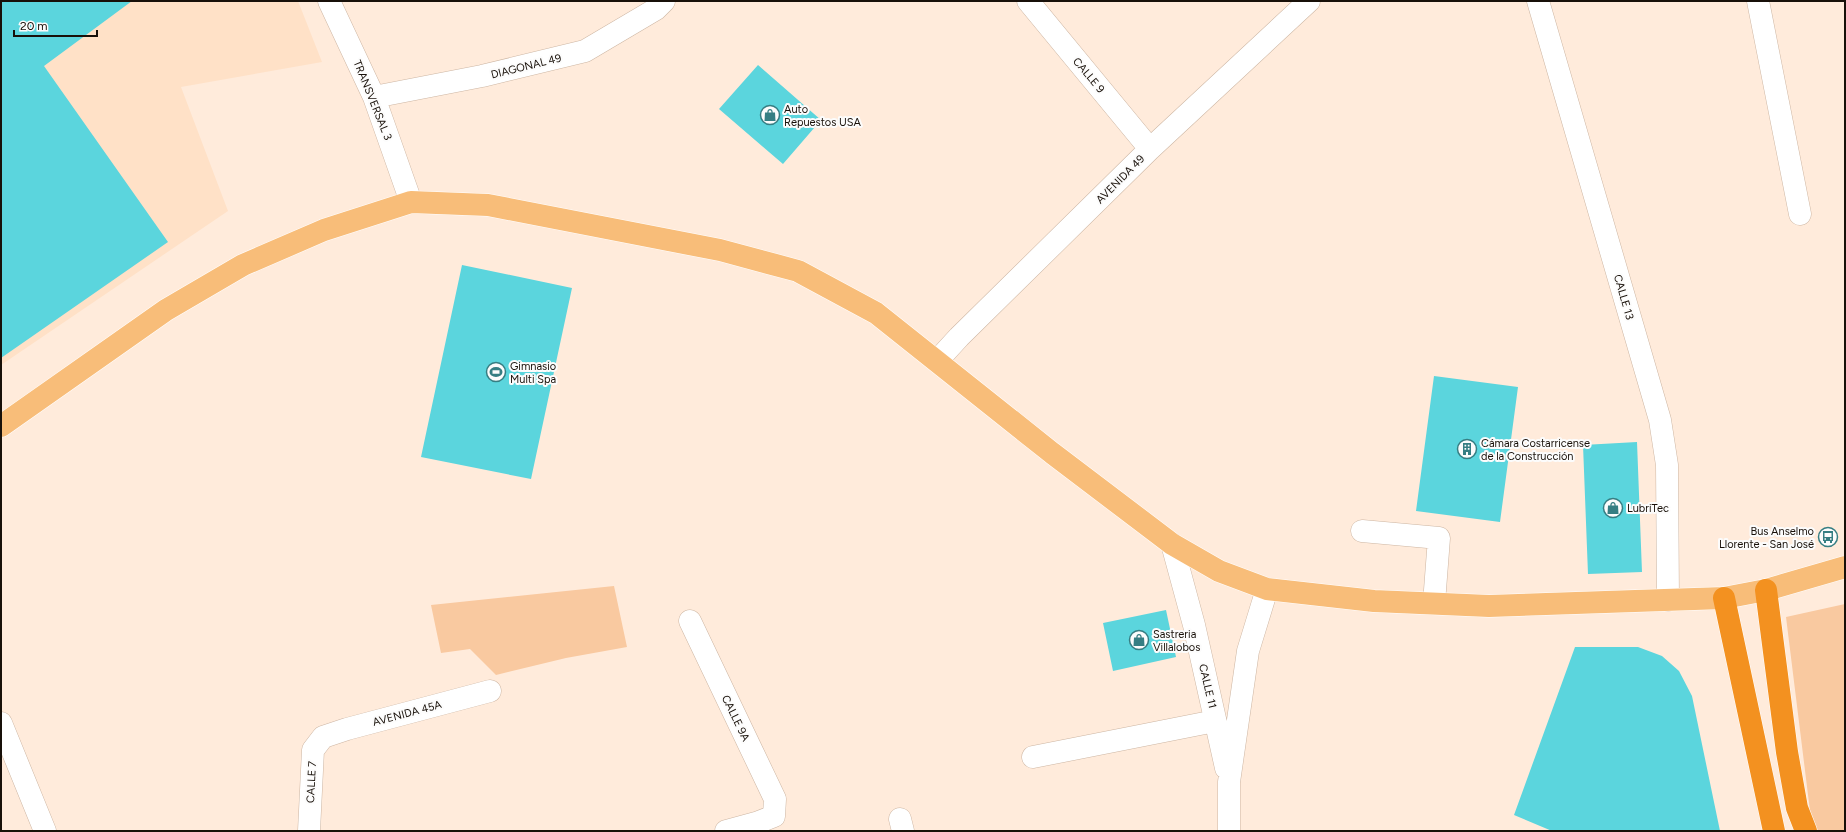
<svg xmlns="http://www.w3.org/2000/svg" width="1846" height="832" viewBox="0 0 1846 832" font-family="Figtree,sans-serif">
	<style>
		.built { fill: #ffe1c7 }
		.green { fill: #f9c9a0 }
		.building { fill: #5bd5dd }
		.lines { fill: none; stroke-linecap: round; stroke-linejoin: round }
		.minor-casing { stroke: #cdb6a3; stroke-width: 23 }
		.major-casing { stroke: #fff; stroke-width: 23 }
		.highway-casing { stroke: #fff; stroke-width: 23 }
		.minor { stroke: #fff; stroke-width: 22 }
		.major { stroke: #f8bd79; stroke-width: 22 }
		.highway { stroke: #f39120; stroke-width: 22 }
		.labels { text-anchor: middle; stroke-width: 4; stroke-linejoin: round; paint-order: stroke }
		.street-label { font-size: 11px; fill: #181009; stroke: #fcfcfc }
		.poi-label { font-size: 11px; fill: #181009; stroke: #fcfcfc; text-anchor: start }
	</style>
	<rect width="100%" height="100%" fill="#ffebdb"/>
	<path class="built" d="M1 1H298L322 62 181 87 228 211 1 365Z"/>
	<path class="green" d="M614 586 627 647 566 658 496 675 470 649 441 653 431 605Z
		M1845 604V831H1818L1811 819 1786 617Z"/>
	<path class="building" d="M1 1H132L44 66 168 242 1 358Z
		M758 65 821 120 783 164 719 109Z
		M462 265 572 288 531 479 421 457Z
		M1434 376 1518 387 1500 522 1416 511Z
		M1637 442 1642 572 1588 574 1583 445Z
		M1166 610 1176 657 1113 671 1103 623Z
		M1575 647H1638L1662 656 1679 671 1692 696 1720 831H1552L1514 815Z"/>
	<g class="lines">
		<defs>
			<path id="minor" d="M329 1 374 97 411 202
				M1028 1 1150 149
				M1538 1 1660 420 1667 465 1668 600
				M1758 1 1800 214
				M374 97 482 76 585 51 656 9 664 1
				M937 361 959 337 1150 149 1309 1
				M1362 531 1439 538 1434 603
				M1172 544 1194 625 1226 768
				M690 621 775 799 774 816 759 822 726 831
				M1 723 45 831
				M1033 757 1215 721
				M900 819 903 831
				M309 831 313 750 323 737 347 729 490 691
				M1229 831V782L1248 651 1267 589"/>
			<path id="major" d="M1 426 166 310 243 265 324 230 411 202 488 205 720 250 798 271 876 313 1052 453 1172 544 1219 571 1267 589 1374 601 1489 606 1724 598 1766 590 1845 567"/>
			<path id="highway" d="M1766 590 1787 752 1797 808 1806 831
				M1724 598 1774 831"/>
		</defs>
		<use href="#minor" class="minor-casing"/>
		<use href="#major" class="major-casing"/>
		<use href="#highway" class="highway-casing"/>
		<use href="#minor" class="minor"/>
		<use href="#major" class="major"/>
		<use href="#highway" class="highway"/>
	</g>
	<defs>
		<symbol id="shop-ring" viewBox="-11 -11 22 22"><circle r="9.5" fill="#fcfcfc" stroke="#367e83" stroke-width="1.5"/><path d="M-5-2.5h2.3a2.7 3.5 0 0 1 5.4 0H5L5.5 6h-11ZM-1.5-2.5h3a1.5 2.3 0 0 0-3 0Z" fill="#367e83"/></symbol>
		<symbol id="stadium-ring" viewBox="-11 -11 22 22"><circle r="9.5" fill="#fcfcfc" stroke="#367e83" stroke-width="1.5"/><path d="M0-5a6.5 5 0 1 0 0 10a6.5 5 0 1 0 0-10ZM-3.5-1.8h7v3.6h-7Z" fill="#367e83"/></symbol>
		<symbol id="building-ring" viewBox="-11 -11 22 22"><circle r="9.5" fill="#fcfcfc" stroke="#367e83" stroke-width="1.5"/><path d="M-4-6H4V6H1V3H-1V6H-4ZM-2.5-4.3h1.7v1.8h-1.7ZM.8-4.3h1.7v1.8H.8ZM-2.5-1h1.7V.8h-1.7ZM.8-1h1.7V.8H.8Z" fill="#367e83"/></symbol>
		<symbol id="bus-ring" viewBox="-11 -11 22 22"><circle r="9.5" fill="#fcfcfc" stroke="#367e83" stroke-width="1.5"/><path d="M-5-6H5V4H4V6H2V4H-2V6H-4V4H-5ZM-3.5-4V0h7V-4ZM-3.5 1.2v1.5H-2V1.2ZM2 1.2v1.5H3.5V1.2Z" fill="#367e83"/></symbol>
	</defs>
	<g fill-rule="evenodd">
		<use href="#shop-ring" x="759" y="104" width="22" height="22"/>
		<use href="#stadium-ring" x="485" y="361" width="22" height="22"/>
		<use href="#building-ring" x="1456" y="438" width="22" height="22"/>
		<use href="#shop-ring" x="1602" y="497" width="22" height="22"/>
		<use href="#bus-ring" x="1817" y="526" width="22" height="22"/>
		<use href="#shop-ring" x="1128" y="629" width="22" height="22"/>
	</g>
	<g class="labels">
		<g class="street-label">
			<text transform="translate(526 66) rotate(-14)" y="4">DIAGONAL 49</text>
			<text transform="translate(1089 75) rotate(50)" y="4">CALLE 9</text>
			<text transform="translate(373 100) rotate(68)" y="4">TRANSVERSAL 3</text>
			<text transform="translate(1120 179) rotate(-45)" y="4">AVENIDA 49</text>
			<text transform="translate(1624 297) rotate(74)" y="4">CALLE 13</text>
			<text transform="translate(1208 686) rotate(77)" y="4">CALLE 11</text>
			<text transform="translate(407 713) rotate(-15)" y="4">AVENIDA 45A</text>
			<text transform="translate(736 718) rotate(64)" y="4">CALLE 9A</text>
			<text transform="translate(311 782) rotate(-87)" y="4">CALLE 7</text>
		</g>
		<g class="poi-label">
			<text x="784" y="113">Auto<tspan x="784" dy="13">Repuestos USA</tspan></text>
			<text x="510" y="370">Gimnasio<tspan x="510" dy="13">Multi Spa</tspan></text>
			<text x="1481" y="447">Cámara Costarricense<tspan x="1481" dy="13">de la Construcción</tspan></text>
			<text x="1627" y="512">LubriTec</text>
			<text x="1814" y="535" text-anchor="end">Bus Anselmo<tspan x="1814" dy="13">Llorente - San José</tspan></text>
			<text x="1153" y="638">Sastreria<tspan x="1153" dy="13">Villalobos</tspan></text>
		</g>
	</g>
	<rect width="1846" height="832" fill="none" stroke="#181009" stroke-width="4"/>
	<path d="M14 30v6h83v-6" fill="none" stroke="#181009" stroke-width="2"/>
	<text x="20" y="30" font-size="12" fill="#181009" stroke="#fcfcfc" stroke-width="3" paint-order="stroke">20 m</text>
</svg>
